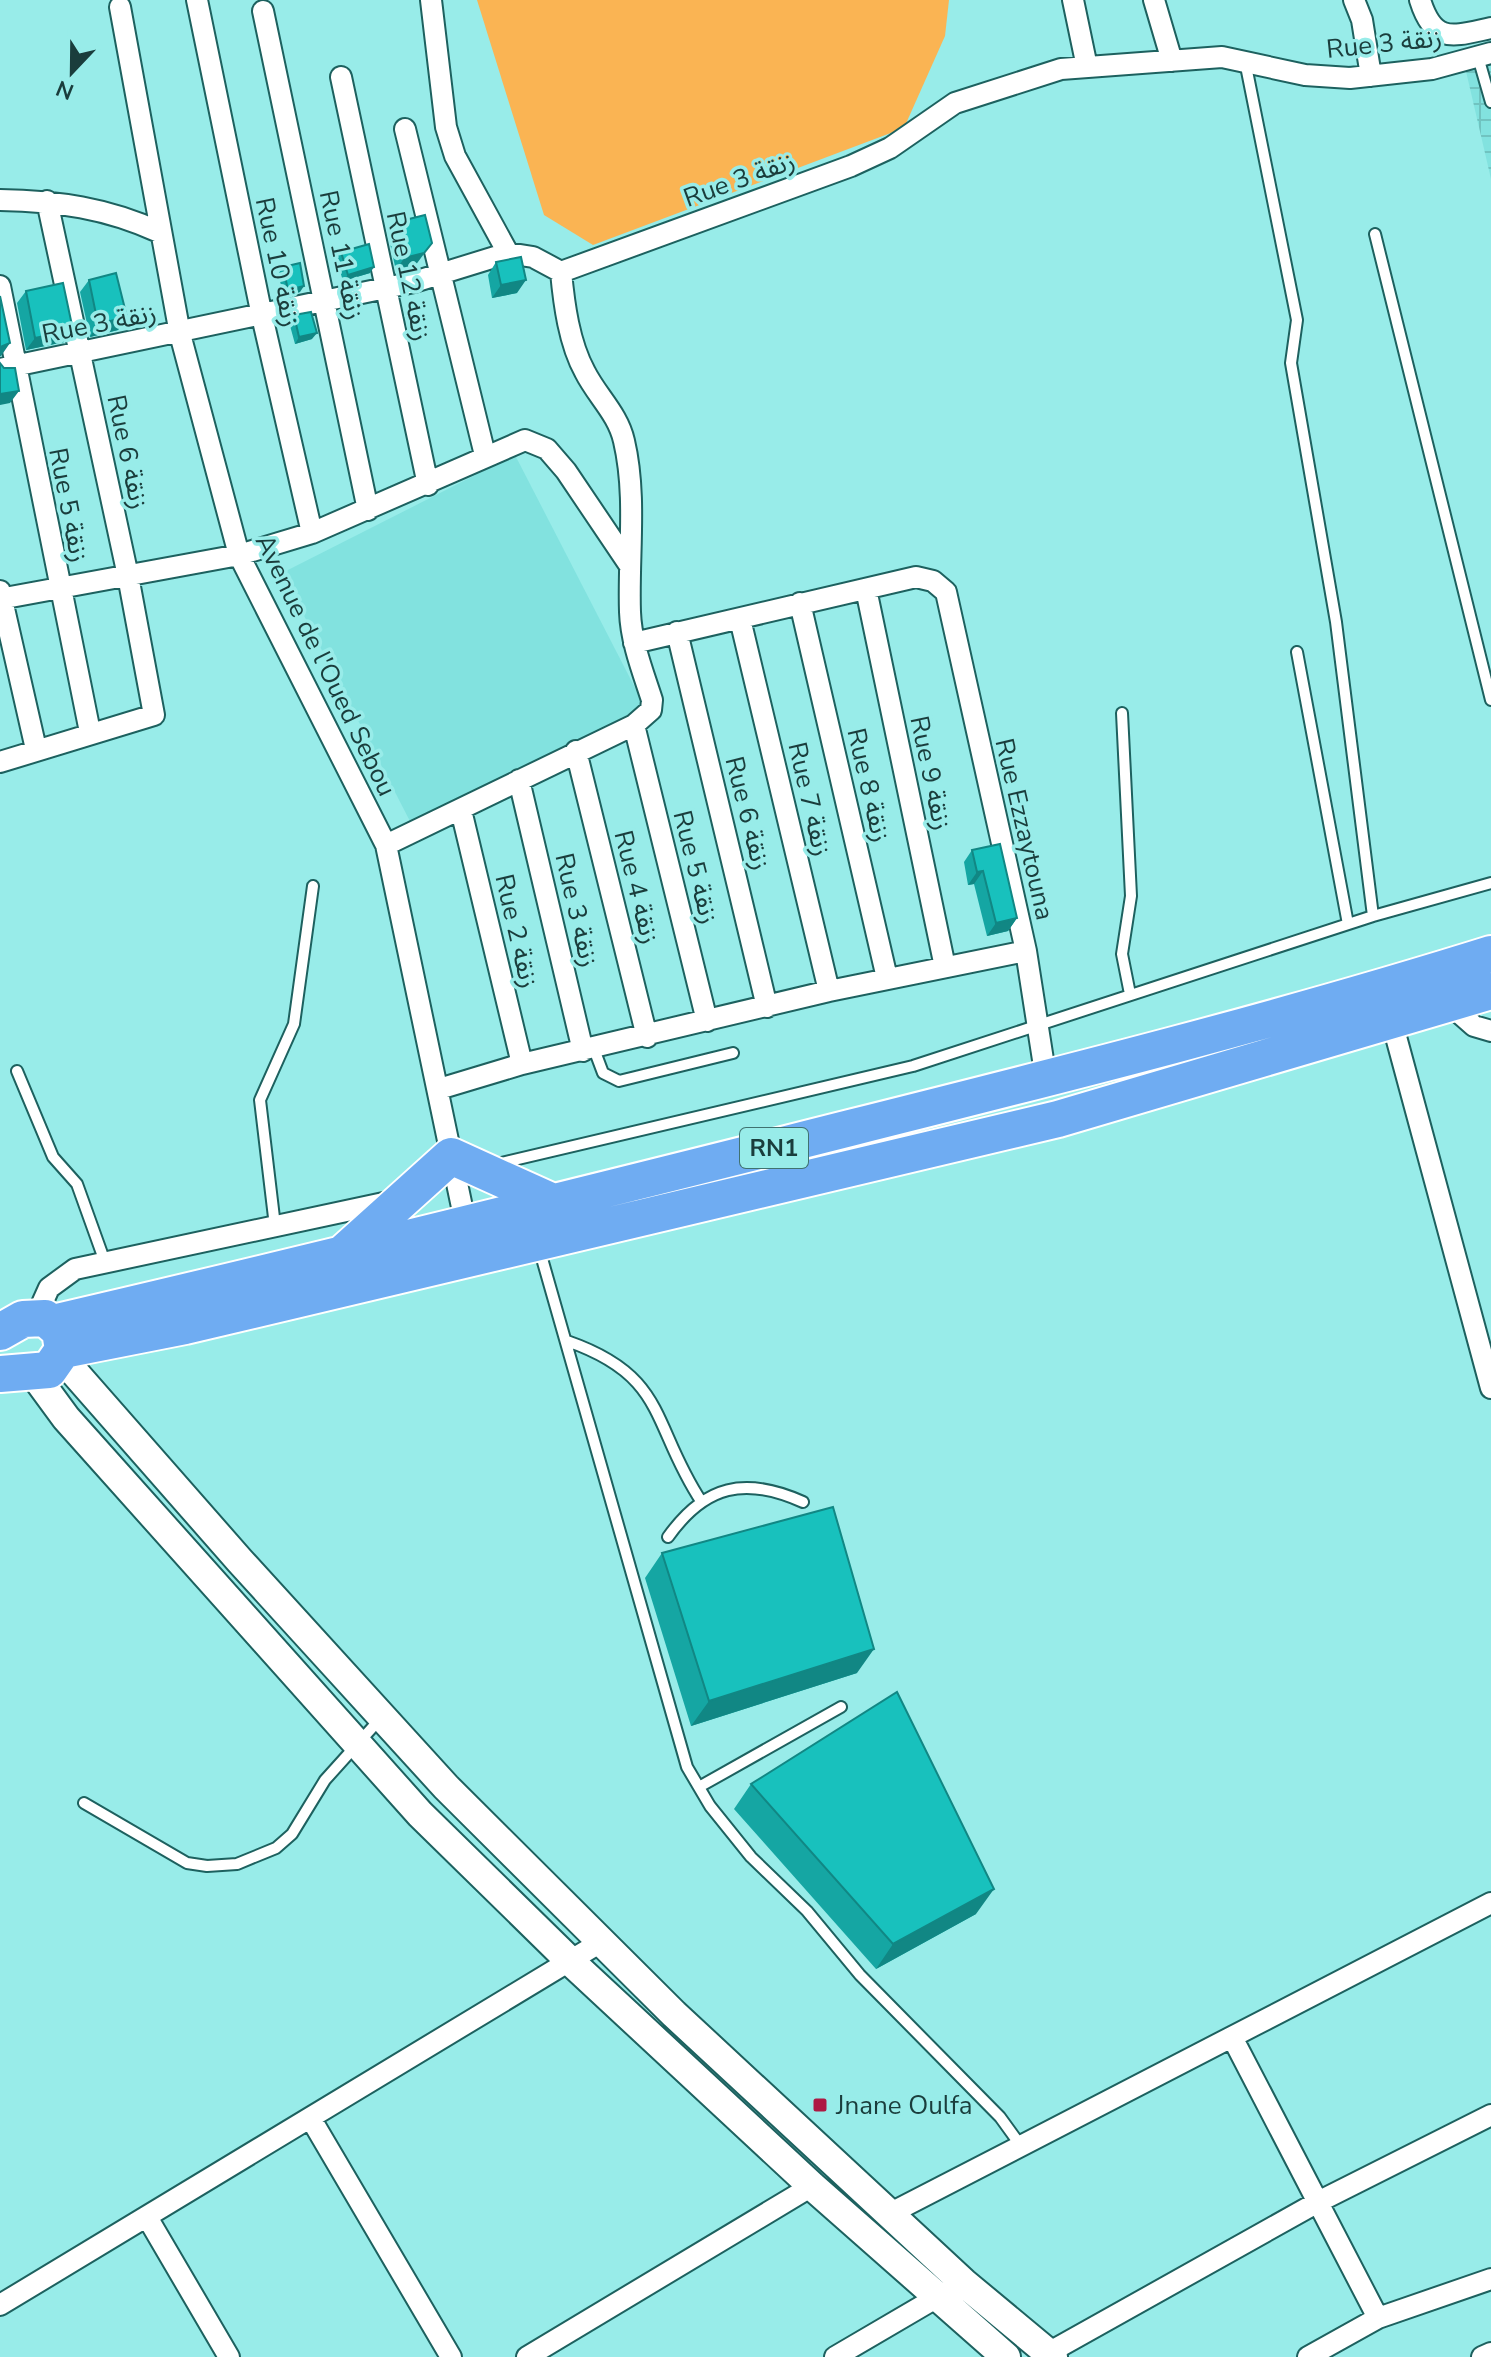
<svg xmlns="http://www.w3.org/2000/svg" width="1491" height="2357" viewBox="0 0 1491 2357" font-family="'Nunito Sans','Noto Sans Arabic',sans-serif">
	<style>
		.built { fill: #82e2df }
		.industrial { fill: url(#industrial-grid) }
		.grass { fill: #fab453 }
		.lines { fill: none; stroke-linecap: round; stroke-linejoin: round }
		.lane-casing { stroke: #1d615f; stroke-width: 14 }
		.street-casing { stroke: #1d615f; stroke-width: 24 }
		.secondary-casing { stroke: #1d615f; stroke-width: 32 }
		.highway-casing { stroke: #fff; stroke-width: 40 }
		.lane { stroke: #fff; stroke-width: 10 }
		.street { stroke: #fff; stroke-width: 20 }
		.secondary { stroke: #fff; stroke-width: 28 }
		.highway { stroke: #6facf2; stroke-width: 36 }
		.wall { fill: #15a6a3 }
		.shaded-wall { fill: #118784 }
		.building { fill: #18c1bd; stroke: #118784; stroke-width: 2 }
		.poi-dot { fill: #ad1943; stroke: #98ece9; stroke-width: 3 }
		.labels { text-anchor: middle; stroke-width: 7; stroke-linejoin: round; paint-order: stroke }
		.shield { fill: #98ece9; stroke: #407270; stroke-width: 2 }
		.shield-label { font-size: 24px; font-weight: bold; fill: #1a3d3c }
		.street-label { font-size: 26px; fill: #1a3d3c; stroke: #98ece9 }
		.poi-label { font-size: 26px; fill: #1a3d3c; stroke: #98ece9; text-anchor: start }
	</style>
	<defs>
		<pattern id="industrial-grid" width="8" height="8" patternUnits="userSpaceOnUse" patternTransform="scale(2)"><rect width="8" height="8" fill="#82e2df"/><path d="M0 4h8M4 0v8" fill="none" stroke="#70c3c0"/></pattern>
	</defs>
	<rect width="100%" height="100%" fill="#98ece9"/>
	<path class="built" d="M515 455 647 711 414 829 282 573Z"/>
	<path class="industrial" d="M1491 62V179L1465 67Z"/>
	<path class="grass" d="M477 0H949L945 36 904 128 593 245 544 215Z"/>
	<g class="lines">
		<defs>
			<path id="lane" d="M1478 57 1491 102
				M1245 61 1297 320 1291 363 1336 622 1373 916
				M1375 234 1491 700
				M1297 652 1348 924
				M1122 713 1131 896 1122 954 1130 994
				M594 1049 603 1073 619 1081 733 1053
				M17 1071 53 1157 77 1184 105 1262
				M497 1164 913 1066 1373 916 1491 883
				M275 1226 260 1100 294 1024 313 886
				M539 1248 687 1767 710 1806 751 1857 807 1911 860 1975 1000 2117 1021 2146
				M567 1341C668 1376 651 1425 701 1501
				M668 1537C705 1485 745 1476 803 1502
				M699 1787 841 1707
				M84 1803 187 1863 207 1866 237 1864 276 1848 292 1834 325 1780 380 1719"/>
			<path id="street" d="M197 0 262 316 312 533
				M431 0 446 127 455 156 508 253
				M1073 0 1087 67
				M1154 0 1172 61
				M1354 0 1362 20 1371 76
				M1420 0C1434 45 1453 36 1491 28
				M120 7 180 334 239 555 386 845 467 1231
				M263 11 368 510
				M341 77 428 485
				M405 129 485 455
				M0 200C57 201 107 208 159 232
				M0 286 90 732
				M0 369 414 282 508 253 533 257 561 272 851 166 890 148 955 103 1061 69 1222 57 1305 75 1350 78 1432 69 1491 53
				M866 589 945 967
				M0 591 36 749
				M0 599 239 555 312 533 525 440 547 449 566 471 630 566
				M800 603 887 978
				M740 619 829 991
				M677 632 767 1007
				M634 643 916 577 933 581 946 592 1026 951 1046 1079
				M634 725 707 1021
				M576 751 647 1037
				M0 762 154 715 128 576 47 201
				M519 780 583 1051
				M461 810 522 1064
				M386 845 634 725 651 710 652 700C643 672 631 642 630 612 628 556 637 496 624 441 618 414 597 396 585 372 569 343 564 304 561 272
				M1449 1004 1474 1026 1491 1031
				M1392 1022 1491 1388
				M439 1089 522 1064 829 991 1026 951
				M36 1317 49 1288 75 1269 393 1201
				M1232 2037 1378 2318
				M311 2119 451 2357
				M891 2213 1491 1903
				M147 2217 229 2357
				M0 2305 601 1942
				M527 2357 812 2186
				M835 2357 946 2292
				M1041 2357 1318 2202 1491 2115
				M1308 2357 1378 2318 1491 2279
				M1482 2357 1491 2353"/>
			<path id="secondary" d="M61 1357 240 1561 446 1787 674 2014 964 2283 1053 2357
				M33 1373 66 1418 420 1814 571 1962 812 2186 1006 2357"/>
			<path id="highway" d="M341 1255 451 1156 555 1203
				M53 1323C320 1261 585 1195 850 1128 1065 1074 1280 1020 1491 954
				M0 1332 23 1319 45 1318 60 1331 63 1350 49 1370 0 1374
				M63 1350 185 1326 1058 1119 1491 991"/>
		</defs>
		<use href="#lane" class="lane-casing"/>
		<use href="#street" class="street-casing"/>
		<use href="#secondary" class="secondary-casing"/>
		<use href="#highway" class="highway-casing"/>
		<use href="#lane" class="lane"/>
		<use href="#street" class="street"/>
		<use href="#secondary" class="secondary"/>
		<use href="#highway" class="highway"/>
	</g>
	<path class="wall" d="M397 222 415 266 396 271 388 234Z
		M341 252 370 273 343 281 336 258Z
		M496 262 517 293 492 298 488 275Z
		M283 267 300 292 284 296 278 274Z
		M89 280 127 317 118 330 90 337 80 292Z
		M26 291 64 342 26 350 17 303Z
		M294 315 312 339 295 344 289 322Z
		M972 850 1017 918 1008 931 987 936 974 884 968 885 964 862Z
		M662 1553 857 1673 691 1726 645 1578Z
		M751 1784 976 1914 876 1969 734 1809Z"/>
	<path class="shaded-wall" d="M432 243 415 266 396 271 404 258Z
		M374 267 370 273 343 281 348 275Z
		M526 280 517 293 492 298 501 285Z
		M304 286 300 292 284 296 288 290Z
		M127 317 118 330 90 337 98 324Z
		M73 330 64 342 26 350 35 338Z
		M317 333 312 339 295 344 299 337Z
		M10 343 1 356H0V347Z
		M19 391 10 403 0 405V394Z
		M983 871 974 884 968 885 977 872Z
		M1017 918 1008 931 987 936 996 923Z
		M874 1649 857 1673 691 1726 709 1701Z
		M994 1889 976 1914 876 1969 893 1944Z"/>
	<path class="building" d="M425 215 432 243 424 253 404 258 397 222Z
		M369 244 374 267 348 275 341 252Z
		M521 257 526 280 501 285 496 262Z
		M300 263 304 286 288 290 283 267Z
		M116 273 127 317 98 324 89 280Z
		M63 283 73 330 35 338 26 291Z
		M0 296 10 343 0 347Z
		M311 312 317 333 299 337 294 315Z
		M0 363 4 368H15L19 391 0 394Z
		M1000 844 1017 918 996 923 983 871 977 872 972 850Z
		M833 1507 874 1649 709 1701 662 1553Z
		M897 1692 994 1889 893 1944 751 1784Z"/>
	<rect class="poi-dot" x="812" y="2097" width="16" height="16" rx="4"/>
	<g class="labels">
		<rect class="shield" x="740" y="1128" width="68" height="40" rx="6"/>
		<g class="shield-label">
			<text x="774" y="1156">RN1</text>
		</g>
		<g class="street-label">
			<text transform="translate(1384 43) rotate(-6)" y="9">Rue 3 زنقة</text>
			<text transform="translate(739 179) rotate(-20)" y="9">Rue 3 زنقة</text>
			<text transform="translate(342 255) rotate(78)" y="9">Rue 11 زنقة</text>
			<text transform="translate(278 262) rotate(78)" y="9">Rue 10 زنقة</text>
			<text transform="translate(409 276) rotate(78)" y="9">Rue 12 زنقة</text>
			<text transform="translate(99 323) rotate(-11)" y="9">Rue 3 زنقة</text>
			<text transform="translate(128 452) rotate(78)" y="9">Rue 6 زنقة</text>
			<text transform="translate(69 505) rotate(79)" y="9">Rue 5 زنقة</text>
			<text transform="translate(326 665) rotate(64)" y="9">Avenue de l'Oued Sebou</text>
			<text transform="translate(931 773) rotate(78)" y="9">Rue 9 زنقة</text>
			<text transform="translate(869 785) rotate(77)" y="9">Rue 8 زنقة</text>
			<text transform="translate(810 799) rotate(77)" y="9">Rue 7 زنقة</text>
			<text transform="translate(748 813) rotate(76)" y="9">Rue 6 زنقة</text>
			<text transform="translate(1025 829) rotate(77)" y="9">Rue Ezzaytouna</text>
			<text transform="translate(696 867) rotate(76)" y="9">Rue 5 زنقة</text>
			<text transform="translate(637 887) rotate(76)" y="9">Rue 4 زنقة</text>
			<text transform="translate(577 910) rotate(77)" y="9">Rue 3 زنقة</text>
			<text transform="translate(517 931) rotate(77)" y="9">Rue 2 زنقة</text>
		</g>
		<g class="poi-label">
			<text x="836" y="2114">Jnane Oulfa</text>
		</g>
	</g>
	<g transform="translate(72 72) rotate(202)" stroke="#98ece9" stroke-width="6" paint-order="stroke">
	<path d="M0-6L14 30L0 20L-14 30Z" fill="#1a3d3c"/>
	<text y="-12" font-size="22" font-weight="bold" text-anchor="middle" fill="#1a3d3c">N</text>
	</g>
</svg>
